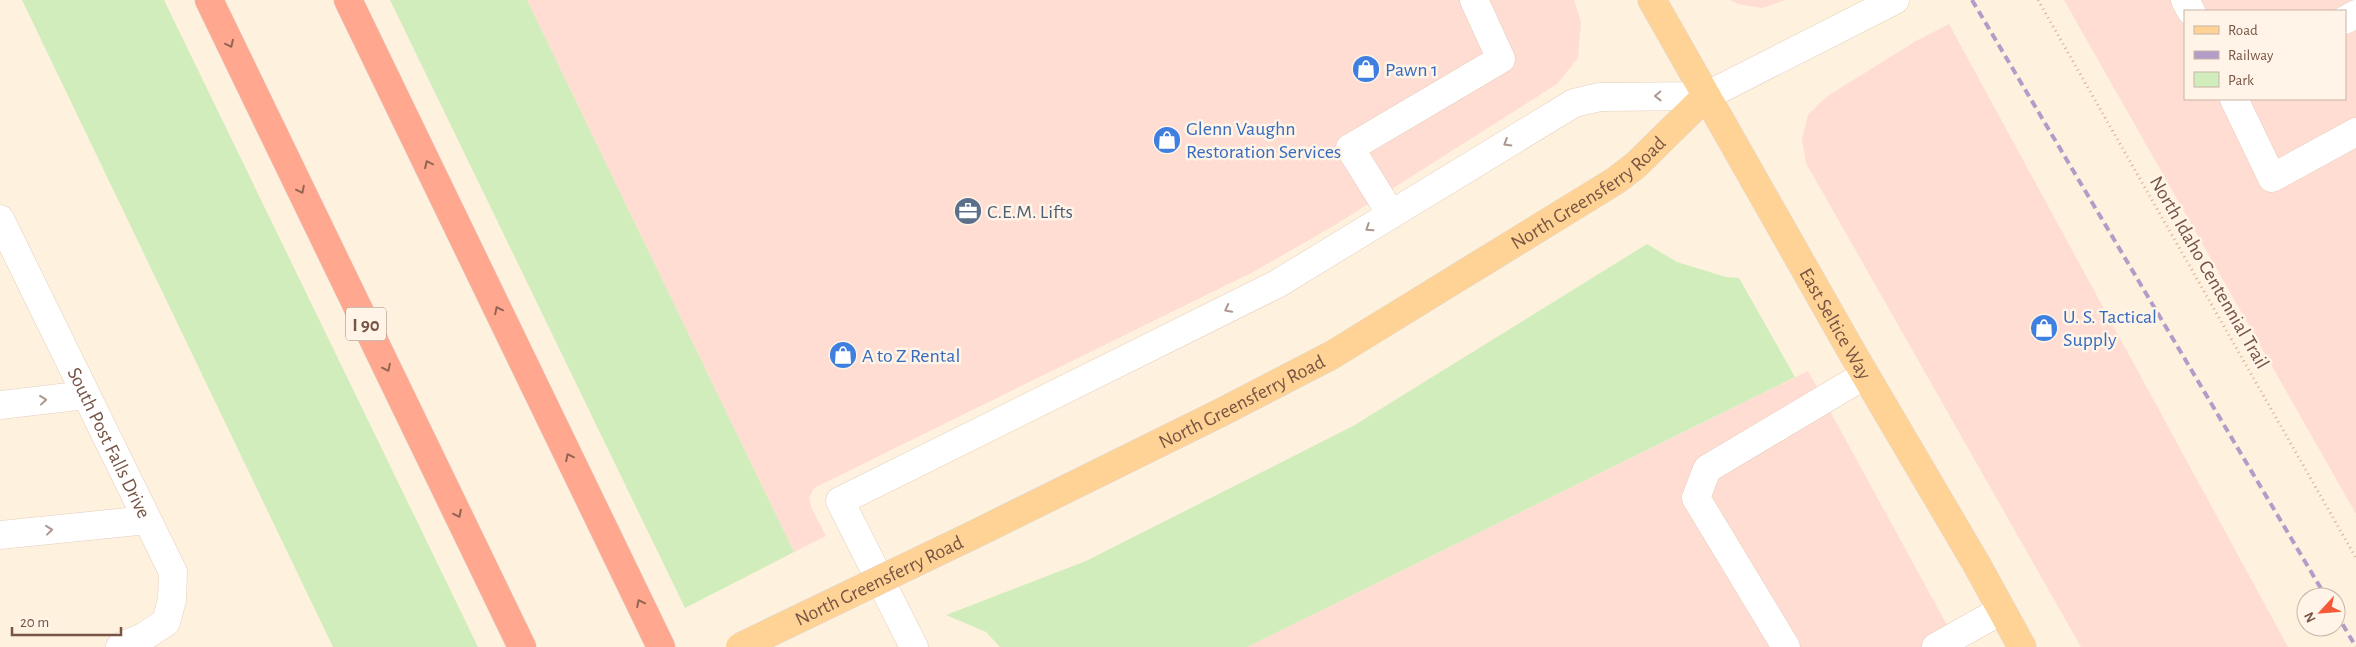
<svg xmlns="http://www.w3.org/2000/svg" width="2356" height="647" viewBox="0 0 2356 647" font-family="'Alegreya Sans',sans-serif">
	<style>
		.commercial { fill: #ffddd2; fill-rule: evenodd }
		.green { fill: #d2edbc }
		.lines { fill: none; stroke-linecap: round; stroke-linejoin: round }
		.minor-casing { stroke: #e5cebd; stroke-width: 29 }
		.major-casing { stroke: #ded6d2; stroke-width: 29 }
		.highway-casing { stroke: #ded6d2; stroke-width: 29 }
		.path { stroke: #dbae97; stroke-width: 3; stroke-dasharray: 1 4; stroke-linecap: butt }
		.minor { stroke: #fff; stroke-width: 28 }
		.major { stroke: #ffd395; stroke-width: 28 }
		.highway { stroke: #ffa78f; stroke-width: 28 }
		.rail { stroke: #b29dc8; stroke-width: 4; stroke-dasharray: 8 5; stroke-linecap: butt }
		.major-bridge-casing { stroke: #ded6d2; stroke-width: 29; stroke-linecap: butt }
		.major-bridge { stroke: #ffd395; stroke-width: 28 }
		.oneway { stroke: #926553 }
		.oneway2 { stroke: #ad988f }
		.labels { text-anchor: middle; stroke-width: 5; stroke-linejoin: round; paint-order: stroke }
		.shield { fill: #fff4e7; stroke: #a08475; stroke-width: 1 }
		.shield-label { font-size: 19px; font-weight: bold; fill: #775444 }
		.shop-label { font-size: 20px; fill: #366cbe; stroke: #fff4e7; text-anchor: start }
		.street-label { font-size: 20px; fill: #775444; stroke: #fff4e7 }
		.service-label { font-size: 20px; fill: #4e5e75; stroke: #fff4e7; text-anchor: start }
	</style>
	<rect width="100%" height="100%" fill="#fef1de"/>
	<path class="commercial" d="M527 0H1574L1581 22 1578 58 1557 84 1335 225 1255 271 814 488 809 498 811 507 826 536 794 552Z
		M1730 0H1785L1762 8 1738 4Z
		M2064 0H2356V514ZM2185 11H2345V99H2185Z
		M1949 24 2288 647H2081L1806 163 1802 139 1808 115 1826 97 1916 41Z
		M1808 371 1959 647H1247Z"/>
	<path class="green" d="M22 0H164L478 647H333Z
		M390 0H527L794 552 685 608Z
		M1647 244 1677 262 1726 277 1739 278 1795 377 1247 647H1000L986 632 946 615 1086 561 1353 426Z"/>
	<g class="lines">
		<defs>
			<g id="minor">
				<path d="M2185 0 2191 11"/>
				<path d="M2345 20 2356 14"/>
				<path d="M2234 99 2272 178 2356 132"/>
				<path d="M1391 214 1350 148 1501 59 1474 0"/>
				<path id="s1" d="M0 219 173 572 172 600 166 622 145 636 120 647"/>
				<path d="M0 405 86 395"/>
				<path d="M0 535 147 520"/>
				<path d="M914 647 840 501 1277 284 1574 103 1600 97 1706 96 1895 0"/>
				<path d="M1786 647 1696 498 1707 469 1865 375"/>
				<path d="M1936 647 2002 610"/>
			</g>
			<g id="major">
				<path id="s2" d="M1652 0 1853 354 1977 565 2022 647"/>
				<path id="s3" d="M973 535 1220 413 1332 355 1615 181 1636 165 1706 96"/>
			</g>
			<path id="highway" d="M209 0 522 647
				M348 0 661 647"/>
		</defs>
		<use href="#minor" class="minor-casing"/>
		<use href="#major" class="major-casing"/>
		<use href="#highway" class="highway-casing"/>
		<path class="path" d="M2038 0 2356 558"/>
		<use href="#minor" class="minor"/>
		<use href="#major" class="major"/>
		<use href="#highway" class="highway"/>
		<path class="rail" d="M1972 0 2326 597
			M2336 613 2356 647"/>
		<defs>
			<g id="major-bridge">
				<path id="s4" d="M740 647 973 535"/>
			</g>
		</defs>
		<use href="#major-bridge" class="major-bridge-casing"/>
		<use href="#major-bridge" class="major-bridge"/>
	</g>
	<defs><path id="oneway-chevron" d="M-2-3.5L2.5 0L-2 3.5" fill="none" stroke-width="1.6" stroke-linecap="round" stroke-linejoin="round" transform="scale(1.25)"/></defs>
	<g class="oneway">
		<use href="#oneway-chevron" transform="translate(230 44) rotate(64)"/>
		<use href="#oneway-chevron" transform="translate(428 164) rotate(-116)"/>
		<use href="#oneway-chevron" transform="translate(301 190) rotate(64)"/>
		<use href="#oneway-chevron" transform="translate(498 310) rotate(-116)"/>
		<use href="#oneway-chevron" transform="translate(387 368) rotate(64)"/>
		<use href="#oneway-chevron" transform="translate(569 457) rotate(-116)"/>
		<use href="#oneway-chevron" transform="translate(458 514) rotate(64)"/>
		<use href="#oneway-chevron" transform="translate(640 603) rotate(-116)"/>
	</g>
	<g class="oneway2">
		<use href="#oneway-chevron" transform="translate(1658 96) rotate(179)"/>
		<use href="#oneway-chevron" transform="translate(1507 143) rotate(149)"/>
		<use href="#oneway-chevron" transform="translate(1369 228) rotate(147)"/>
		<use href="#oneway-chevron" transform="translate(1228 309) rotate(153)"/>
		<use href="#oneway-chevron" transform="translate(43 400) rotate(-6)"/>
		<use href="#oneway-chevron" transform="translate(49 530) rotate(-6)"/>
	</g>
	<defs>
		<symbol id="shop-disc" viewBox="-11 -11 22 22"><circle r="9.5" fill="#3f7fe0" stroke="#fff4e7"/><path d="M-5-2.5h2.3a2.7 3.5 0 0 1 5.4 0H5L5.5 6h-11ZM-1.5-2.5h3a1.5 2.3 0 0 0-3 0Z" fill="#fff"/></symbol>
		<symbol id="office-disc" viewBox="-11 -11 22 22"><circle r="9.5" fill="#5c6f8a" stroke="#fff4e7"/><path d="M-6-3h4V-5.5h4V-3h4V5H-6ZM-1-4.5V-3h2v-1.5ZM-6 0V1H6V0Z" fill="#fff"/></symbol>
	</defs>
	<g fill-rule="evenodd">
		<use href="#shop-disc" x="1350" y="53" width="32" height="32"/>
		<use href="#shop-disc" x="1151" y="124" width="32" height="32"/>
		<use href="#office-disc" x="952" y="195" width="32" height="32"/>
		<use href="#shop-disc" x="2028" y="312" width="32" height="32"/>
		<use href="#shop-disc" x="827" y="339" width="32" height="32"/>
	</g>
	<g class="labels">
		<rect class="shield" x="346" y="307.5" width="40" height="33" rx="4"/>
		<g class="shield-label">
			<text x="366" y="331">I 90</text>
		</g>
		<g class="shop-label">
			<text x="1385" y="76">Pawn 1</text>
			<text x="1186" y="135">Glenn Vaughn<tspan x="1186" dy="23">Restoration Services</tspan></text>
			<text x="2063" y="323">U. S. Tactical<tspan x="2063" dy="23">Supply</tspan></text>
			<text x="862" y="362">A to Z Rental</text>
		</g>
		<g class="street-label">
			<text dy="7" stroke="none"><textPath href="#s3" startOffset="705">North Greensferry Road</textPath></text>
			<text transform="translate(2210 272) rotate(60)" y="7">North Idaho Centennial Trail</text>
			<text dy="7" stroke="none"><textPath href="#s2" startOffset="372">East Seltice Way</textPath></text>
			<text dy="7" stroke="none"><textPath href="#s3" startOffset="300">North Greensferry Road</textPath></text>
			<text dy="7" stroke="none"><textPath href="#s1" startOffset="249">South Post Falls Drive</textPath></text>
			<text dy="7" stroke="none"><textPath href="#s4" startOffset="154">North Greensferry Road</textPath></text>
		</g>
		<g class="service-label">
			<text x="987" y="218">C.E.M. Lifts</text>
		</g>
	</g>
	<rect x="2184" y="10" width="162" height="90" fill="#fff4e7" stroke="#c9b4a6"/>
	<rect x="2194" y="26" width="25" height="8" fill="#ffd395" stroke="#c9b4a6"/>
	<text x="2228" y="35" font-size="15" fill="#775444">Road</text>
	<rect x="2194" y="51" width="25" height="8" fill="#b29dc8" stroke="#c9b4a6"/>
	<text x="2228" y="60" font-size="15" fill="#775444">Railway</text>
	<rect x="2194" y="72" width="25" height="15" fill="#d2edbc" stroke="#c9b4a6"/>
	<text x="2228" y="85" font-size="15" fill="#775444">Park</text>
	<g transform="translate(2321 612) rotate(244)"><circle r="24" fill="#fff4e7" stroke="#c9b4a6"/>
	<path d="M0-4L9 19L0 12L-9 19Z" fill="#f55937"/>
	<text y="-8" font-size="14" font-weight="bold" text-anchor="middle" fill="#775444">N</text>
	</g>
	<path d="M12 627v8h109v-8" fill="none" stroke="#775444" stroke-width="2.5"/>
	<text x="20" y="627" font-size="15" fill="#775444" stroke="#fff4e7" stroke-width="4" paint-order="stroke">20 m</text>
</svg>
